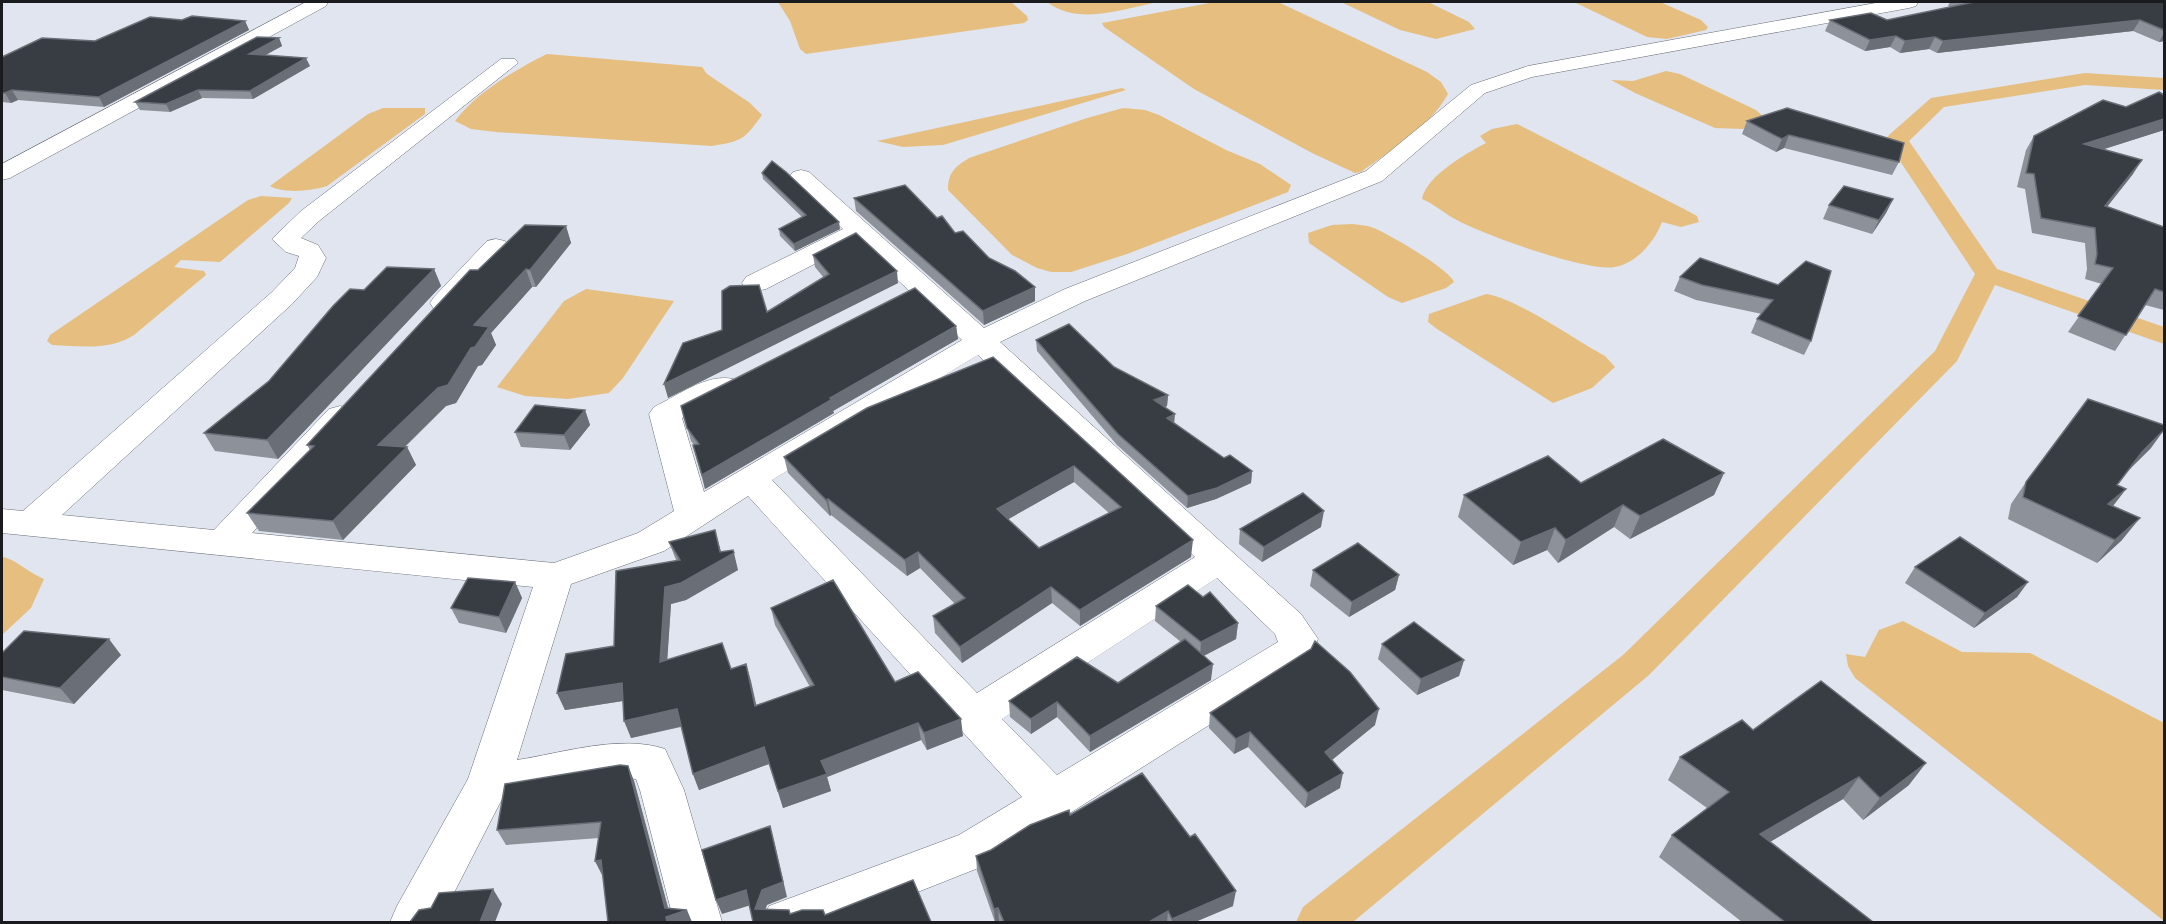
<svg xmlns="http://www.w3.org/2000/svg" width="2166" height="924" viewBox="0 0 2166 924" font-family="'Noto Serif',serif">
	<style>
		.water { fill: #e6be7f }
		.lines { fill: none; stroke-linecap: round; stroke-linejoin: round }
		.canal { fill: #e6be7f; fill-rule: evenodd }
		.minor-casing { stroke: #6a6f77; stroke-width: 1 }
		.minor { fill: #fff; fill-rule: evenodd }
		.wall { fill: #8c919a; fill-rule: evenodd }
		.shaded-wall { fill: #6a6f77 }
		.building { fill: #383d44; stroke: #6a6f77; stroke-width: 1.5; fill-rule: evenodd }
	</style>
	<rect width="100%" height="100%" fill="#e0e5ef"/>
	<path class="water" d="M778 2H1011L1027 16 1028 20 1024 23 806 54 800 49 790 21Z
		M1047 2H1158C1123 9 1078 26 1047 2Z
		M1215 2H1278L1427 72 1441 82 1448 94C1429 128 1391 150 1361 172L1355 173 1312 153 1194 89 1104 27 1102 23Z
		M1341 2H1428L1469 22 1475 29 1436 39 1400 30Z
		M1574 2H1660L1701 20 1708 27 1706 30 1667 39 1647 37Z
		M547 54 702 67 707 74 750 103 762 115C744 140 742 141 712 146L496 132 471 129 455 121C477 92 515 70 547 54Z
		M1666 71 1680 74 1756 110 1766 119 1763 124 1743 129 1715 128 1635 93 1611 80 1633 81Z
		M1122 88 1126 90 943 145 903 147 877 141Z
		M383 108H425V114L327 186C311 191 284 194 270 186L368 114Z
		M1123 108 1145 110 1159 115 1226 150 1260 164 1291 185 1288 192 1127 254 1071 272H1051L1037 268 1012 255 948 190C948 172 955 167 969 158L1087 118Z
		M1517 124 1684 209 1697 216 1699 222 1681 227 1662 222C1655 241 1637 263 1615 267 1589 273 1478 233 1453 218 1443 212 1434 204 1422 199 1426 176 1467 153 1486 143L1480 136 1492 129Z
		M261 196 292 198 289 203 220 262 181 260 174 267 204 271 206 275 134 335C109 351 81 346 52 345L47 341 50 335 248 200Z
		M1352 224C1358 225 1365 225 1371 227 1386 232 1449 269 1454 282L1446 288 1402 303 1388 297 1309 243 1308 233 1332 225Z
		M586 289 674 301 623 378 609 393 568 399 525 396 497 387 564 301Z
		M1486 294C1518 299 1574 339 1605 356L1615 367 1592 388 1553 403 1437 329 1428 322 1429 314Z
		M2 557C14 558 29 573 44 579L31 608 2 635Z
		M1903 621 1962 652 2030 653 2164 723V921L1855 678 1848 666 1846 654 1865 657 1879 630Z"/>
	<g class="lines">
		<path class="canal" d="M2085 73 2164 78V90L2085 85 1944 107 1909 141 1997 269 2164 327V344L1995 285 1957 361 1649 675 1353 922H1296L1303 907 1623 655 1935 351 1975 274 1886 140 1889 135 1931 98Z"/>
		<defs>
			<path id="minor" d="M306 2H328L326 6 10 178 2 180V164Z
				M1881 2H1918L1916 6 1909 8 1532 77 1485 93 1382 181 1085 301 1000 342 1301 614 1318 639 1307 663 991 863 842 922H762L769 906 959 835 1022 797 748 496 664 551 571 584 517 760C562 753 621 734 665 749L684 790 722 922H674L640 790 636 779 627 778 502 799 439 922H390L397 906 468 779 533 587 2 533V509L23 511 272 292 295 268 299 256 286 252 272 239 301 211 501 59H515L518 63 319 221 301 238 318 245 326 258 317 277 292 304 62 515 214 530 329 409 340 406 351 409 356 416 351 423 252 533 554 563 638 533 674 511 649 414 654 407C677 396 707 373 733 379L737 386 733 393 682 418 704 492 962 340 857 242 766 289 756 291 746 289 742 283 746 277 843 229 793 182 789 177 793 172 801 170 809 172 984 328 1065 289 1366 171 1471 85 1528 66ZM978 355 1195 557 977 693 772 480ZM1217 578 1275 634 1278 642 1057 775 1002 719Z
				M496 239 505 241 509 247 505 253 454 309 444 311 434 309 430 303 434 297 487 241Z"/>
		</defs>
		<use href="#minor" class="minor-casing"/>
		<use href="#minor" class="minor"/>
	</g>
	<path class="wall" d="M1950 2H2164V41L2159 42 2133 31 1937 53 1929 49 1900 53 1890 47 1865 51 1825 31 1830 20H1887L1951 7 1948 6Z
		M182 20 245 21 249 30 104 107 18 100 11 103 2 102V57L95 41Z
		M279 38 282 46 265 55 310 66 253 99 202 98 170 112 140 110 135 102Z
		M2164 95V130L2104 149 2133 174 2107 206 2164 227V310L2145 305 2115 351 2068 332 2102 284 2085 279 2087 269 2085 243 2032 233 2025 189 2017 187 2026 150 2034 136Z
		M1747 121 1899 162 1892 175 1784 148 1776 152 1742 134Z
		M762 173 840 229 795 251 780 236 779 229 802 217 763 179Z
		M854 198 937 218 955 233 989 258 1035 301 984 325 856 211Z
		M1893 199 1886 213 1872 234 1823 219 1829 205Z
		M566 226 571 243 536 287H532L491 333 496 345 482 365 478 366 456 403 446 406 405 447H407L416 465 343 540 259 531 247 513 310 450 307 445 478 270Z
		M813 255 898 283 668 398 722 330 767 312 824 278 815 267Z
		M434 269 441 286 278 459 215 451 204 433 269 381 364 290Z
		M1680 277 1778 285 1811 341 1804 355 1751 333 1757 319 1762 314 1696 300 1674 291Z
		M956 326 958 339 833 411 834 413 705 489 693 445H694L691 441 681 406Z
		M1036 340 1114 367 1168 395 1167 406 1165 407 1174 423 1224 458 1252 471 1251 483 1216 499 1187 508 1117 445 1037 351Z
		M993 357 1191 557 1080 626 1052 603 962 663 935 633 933 616 955 604 920 568 907 576 831 515 830 516 788 473 784 457ZM1074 482 1109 513 1039 548 1008 519Z
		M585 410 590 425 570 450 521 447 515 432Z
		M2151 448 2126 472 2117 485 2126 489 2113 506 2122 540 2097 563 2008 519 2011 504 2026 482Z
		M1724 473 1714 495 1630 539 1614 527 1558 563 1547 550 1513 565 1458 517 1464 495 1581 483Z
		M1321 527 1262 562 1239 544 1240 529Z
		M669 542 721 552 738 570 686 600 671 604 667 660 731 669 746 664 756 705 810 687 775 625 771 608 895 682 963 736 927 750 921 740 827 777 831 791 783 808 769 764 699 790 693 774 681 727 631 738 623 701 565 710 557 693 614 646 676 560Z
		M1915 567 2028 582 2017 597 1974 628 1905 583Z
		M1313 570 1399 575 1395 590 1349 617 1310 586Z
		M515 582 522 598 506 633 459 623 451 608Z
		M1156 606 1238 623 1236 639 1203 656 1211 680 1090 752 1057 717 1031 734 1010 717 1009 701 1118 683 1181 642 1155 621Z
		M1382 644 1464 660 1459 676 1417 695 1378 659Z
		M2 653 121 655 74 704 2 690Z
		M1210 713 1375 725 1332 760 1340 788 1305 808 1248 747 1234 754 1209 728Z
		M1753 730 1909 785 1863 820 1843 799 1770 842 1873 922H1742L1659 857 1672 835 1707 808 1668 780 1680 757Z
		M628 766 634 781 668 908 602 875 595 861 599 838 506 845 497 830Z
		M1070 815 1233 906 1195 922H995L977 871 976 856Z"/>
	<path class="shaded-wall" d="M2140 20 2133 31 1937 53 1943 41Z
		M245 21 249 30 104 107 99 97Z
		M2164 33V41L2159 42Z
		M1896 36 1890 47 1865 51 1870 40Z
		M1935 37 1929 49 1900 53 1905 41Z
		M279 38 282 46 253 62 249 54Z
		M306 58 310 66 253 99 250 91Z
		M12 90 18 100 11 103 5 93Z
		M198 90 202 98 170 112 166 104Z
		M2164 119V130L2076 158 2084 144Z
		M1789 135 1784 148 1776 152 1782 139Z
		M2142 160 2133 174 2096 221 2105 206Z
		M1893 199 1886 213 1872 234 1879 220Z
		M839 222 840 229 795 251 794 244Z
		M566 226 571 243 536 287 530 270Z
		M434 269 441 286 278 459 267 440Z
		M526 269 532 287 491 333 496 345 482 365 478 366 456 403 446 406 388 463 378 445 471 348 474 325Z
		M897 271 898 283 668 398 664 384Z
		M1035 287V301L984 325 983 311Z
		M956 326 958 339 833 411 834 413 705 489 702 475 830 398Z
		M1168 395 1167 406 1154 412V400Z
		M585 410 590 425 570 450 564 435Z
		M1175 414 1174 425 1167 418Z
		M2164 430 2151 448 2125 474 2142 452Z
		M407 447 416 465 343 540 333 521Z
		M1074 466V482L998 525 997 509Z
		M1252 471 1251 483 1216 499 1187 508 1188 496Z
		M1724 473 1714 495 1630 539 1640 516Z
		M2126 489 2109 511 2108 504Z
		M828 499 831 515 830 516 826 500Z
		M1623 505 1614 527 1558 563 1566 540Z
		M1324 511 1321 527 1262 562 1264 547Z
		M2140 518 2122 540 2097 563 2115 540Z
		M1555 528 1547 550 1513 565 1521 542Z
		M715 530 723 559 734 553 738 570 686 600 671 604 666 679 660 662 665 587Z
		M1193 540 1191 557 1080 626V610Z
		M918 552 920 568 907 576 905 560Z
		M1399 575 1395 590 1349 617 1352 602Z
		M515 582 522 598 506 633 499 617Z
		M2028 582 2017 597 1974 628 1985 613Z
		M1051 587 1052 603 962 663 960 647Z
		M1238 623 1236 639 1200 658 1201 642Z
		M109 639 121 655 74 704 60 688Z
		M1464 660 1459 676 1417 695 1421 679Z
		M746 664 751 681 760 722 755 706Z
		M1213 664 1211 680 1090 752V736Z
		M622 683 629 700 565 710 557 693Z
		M1057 702V717L1031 734V719Z
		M677 709 683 726 631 738 624 721Z
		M1379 709 1375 725 1322 768 1325 752Z
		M961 719 963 736 927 750 924 733Z
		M918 723 921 740 827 777 831 791 783 808 778 791 821 761Z
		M1250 732 1248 747 1234 754 1236 739Z
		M764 747 769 764 699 790 693 774Z
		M1926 763 1909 785 1863 820 1880 798Z
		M628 766 634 781 670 915 687 910 692 922H667L665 908Z
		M1343 773 1340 788 1305 808 1308 793Z
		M1859 777 1843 799 1746 856 1760 834Z
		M770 826 774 841 787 897 767 905 761 922 755 909 762 890Z
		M601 860 603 876 595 861Z
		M493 889 502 904 495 922H480Z
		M746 890 751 905 722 914 716 900Z
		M1236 891 1233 906 1195 922H1172V919Z
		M998 908 999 922H995L994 909Z
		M1168 911 1167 922H1149Z"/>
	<path class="building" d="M1971 2H2164V30L2140 20 1943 41 1935 37 1905 41 1896 36 1870 40 1830 20 1871 13 1887 20 1974 2Z
		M192 16 245 21 99 97 12 90 5 93H2V57L42 38 95 41 150 17 182 20Z
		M257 37 279 38 249 54 306 58 250 91 198 90 166 104 135 102Z
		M2159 92 2164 95V119L2084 144 2142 160 2105 206 2164 227V292L2155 289 2126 335 2078 316 2113 268 2095 264 2097 254 2095 228 2041 218 2034 174 2026 173 2034 136 2103 100 2126 107Z
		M1787 108 1904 143 1899 162 1789 135 1782 139 1747 121Z
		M772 161 786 172 839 222 794 244 779 229 806 215 762 173Z
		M905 185 937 218 942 216 955 233 963 231 989 258 1015 271 1035 287 983 311 854 198Z
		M1844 186 1893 199 1879 220 1829 205Z
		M525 225 566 226 530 270 526 269 474 325 489 327 475 347 471 348 448 385 438 388 378 445 407 447 333 521 247 513 314 446 307 445 470 270H478Z
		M856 233 897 271 664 384 683 343 722 330V291L730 286 759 285 767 312 829 274 813 255Z
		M1700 258 1778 285 1806 261 1831 271 1811 341 1757 319 1773 300 1702 285 1680 277Z
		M387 267 434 269 267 440 204 433 269 381 333 306 350 289 364 290Z
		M915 288 956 326 830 398 831 400 702 475 693 445 699 444 687 428 681 406Z
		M1069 324 1114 367 1168 395 1154 400 1175 414 1167 418 1224 458 1230 455 1252 471 1217 488 1188 496 1118 434 1036 340Z
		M993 357 1193 540 1080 610 1051 587 960 647 933 616 965 598 918 552 905 560 828 499 826 500 784 457 867 408ZM1074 466 1121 507 1039 548 997 509Z
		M2088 399 2164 425V430L2142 452 2117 485 2126 489 2108 504 2140 518 2115 540 2023 497 2026 482Z
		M535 405 585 410 564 435 515 432Z
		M1663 439 1724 473 1640 516 1623 505 1566 540 1555 528 1521 542 1464 495 1548 456 1581 483Z
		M1303 493 1324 511 1264 547 1240 529Z
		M715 530 720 552 733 550 734 553 681 583 665 587 660 662 722 643 731 669 746 664 755 706 814 685 771 608 833 580 895 682 918 672 961 719 924 733 918 723 821 761 827 774 778 791 764 747 693 774 677 709 624 721 622 683 557 693 566 654 614 646 616 571 680 560 669 542Z
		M1960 537 2028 582 1985 613 1915 567Z
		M1358 543 1399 575 1352 602 1313 570Z
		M468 578 515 582 499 617 451 608Z
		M1188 585 1203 597 1210 592 1238 623 1201 642 1156 606Z
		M1414 622 1464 660 1421 679 1382 644Z
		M24 631 109 639 60 688 2 677V653Z
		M1185 639 1213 664 1090 736 1057 702 1031 719 1009 701 1077 657 1118 683Z
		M1315 641 1350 672 1379 709 1325 752 1343 773 1308 793 1250 732 1236 739 1210 713 1311 649Z
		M1821 681 1926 763 1880 798 1859 777 1760 834 1873 922H1785L1672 835 1729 792 1680 757 1742 720 1753 730Z
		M620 765 628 766 665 908 687 910 666 917 667 922H608L601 860 595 861 601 822 497 830 505 784Z
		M1142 773 1190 837 1195 834 1236 891 1172 919 1168 911 1149 922H1004L998 908 994 909 976 856 991 850 1030 825 1069 810 1070 815Z
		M770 826 783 882 762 890 755 909 789 910 790 914 802 910H823L825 915 913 880 931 922H753L746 890 716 900 702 850Z
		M493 889 480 922H410L419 910 431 908 439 893Z"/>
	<rect width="2166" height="924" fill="none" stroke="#191b1e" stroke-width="6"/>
</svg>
